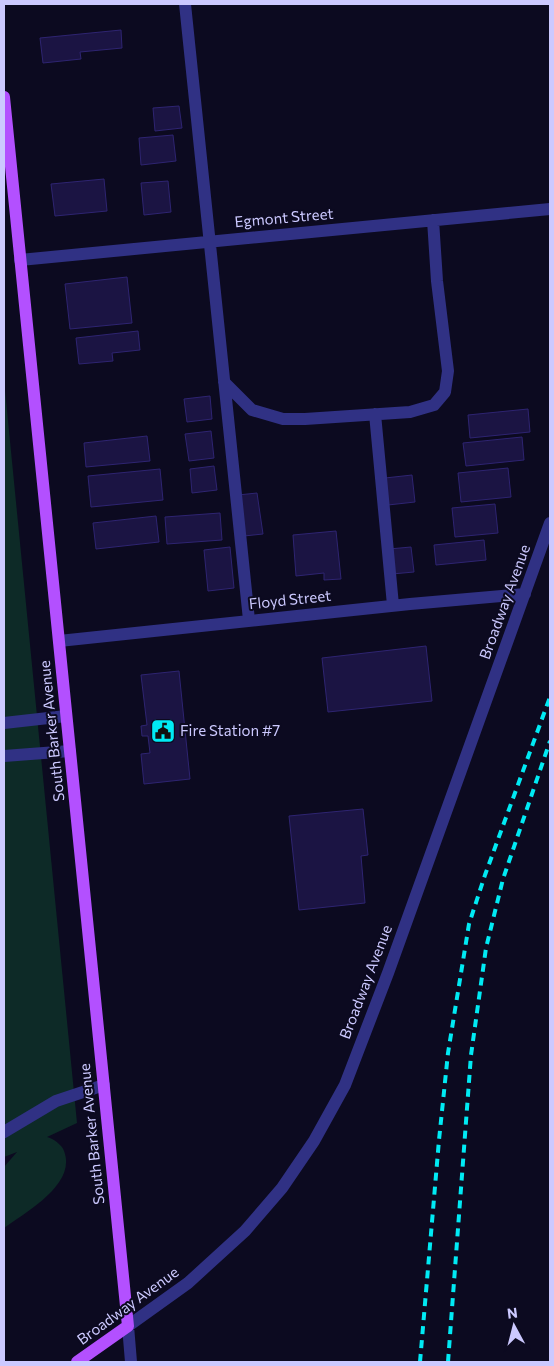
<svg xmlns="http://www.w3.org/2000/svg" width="554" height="1366" viewBox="0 0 554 1366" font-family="Commissioner,sans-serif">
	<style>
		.green { fill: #0d2a27 }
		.building { fill: #1b1443; stroke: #2e2471 }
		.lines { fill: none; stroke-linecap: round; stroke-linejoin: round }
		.minor { stroke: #303184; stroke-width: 12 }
		.major { stroke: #b350ff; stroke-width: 12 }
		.rail { stroke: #00eaf4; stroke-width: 4; stroke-dasharray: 8 6; stroke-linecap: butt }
		.labels { text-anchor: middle; stroke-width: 4; stroke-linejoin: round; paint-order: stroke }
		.street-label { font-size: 15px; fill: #ccc9ff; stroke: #0c0a20 }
		.poi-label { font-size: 15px; fill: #ccc9ff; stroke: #0c0a20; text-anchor: start }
	</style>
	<rect width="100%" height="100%" fill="#0c0a20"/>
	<path class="green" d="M4 380 77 1123 47 1137C53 1138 63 1146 64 1151 77 1184 26 1212 4 1228V1167L17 1152 4 1157Z"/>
	<path class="building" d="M121 30 122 48 80 52 81 59 43 63 40 38Z
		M179 106 182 128 155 131 153 108Z
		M173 135 176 161 141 165 139 138Z
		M104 179 107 211 55 216 51 184Z
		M168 181 171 212 144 215 141 183Z
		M127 277 132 323 70 329 65 284Z
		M138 331 140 350 112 353 113 361 79 364 76 338Z
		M210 396 212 419 187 422 184 399Z
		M528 409 530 432 470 438 468 415Z
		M211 431 214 458 189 461 185 434Z
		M147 436 150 461 86 467 84 443Z
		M522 437 524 460 466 466 463 443Z
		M214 466 217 490 192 493 190 469Z
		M508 468 511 497 461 502 458 473Z
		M160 469 163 500 91 507 88 476Z
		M412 475 415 502 388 505 385 478Z
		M257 493 263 534 244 536 238 495Z
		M495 504 498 533 455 537 452 508Z
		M220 513 222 540 167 544 165 517Z
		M156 516 159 542 96 549 93 523Z
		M336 531 341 579 324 580V573L296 576 293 535Z
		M484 540 486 560 436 565 434 545Z
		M230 547 234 588 208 591 204 550Z
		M411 547 414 572 392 574 389 549Z
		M426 646 432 701 328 712 322 658Z
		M179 671 190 779 144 784 141 754 150 753 148 736H142L141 726 147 725 141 675Z
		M363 809 368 855 361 856 365 903 299 910 289 816Z"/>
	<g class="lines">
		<path class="minor" d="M185 4 249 620
			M20 260 550 209
			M224 382 252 410 283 419H305L410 412 434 405 445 392 448 371 437 281 433 220
			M375 414 393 605
			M59 641 410 604 525 594
			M4 723 66 716
			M4 756 70 751
			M4 1132 56 1101 104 1085
			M131 1362 128 1326 188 1283 245 1231 282 1188 314 1141 345 1085 388 973 550 523"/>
		<path class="major" d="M4 97 128 1326 77 1362"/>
		<path class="rail" d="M420 1362 439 1140 448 1053 469 924 485 875 550 697
			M448 1362 471 1055 486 948 503 879 550 741"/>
	</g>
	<defs>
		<symbol id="civic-square" viewBox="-11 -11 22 22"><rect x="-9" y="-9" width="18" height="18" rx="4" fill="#00eaf4" stroke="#0c0a20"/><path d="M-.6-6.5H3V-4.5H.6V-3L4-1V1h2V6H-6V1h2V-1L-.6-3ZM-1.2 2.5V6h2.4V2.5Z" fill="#111"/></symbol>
	</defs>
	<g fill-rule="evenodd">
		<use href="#civic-square" x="149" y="717" width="28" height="28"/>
	</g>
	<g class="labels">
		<g class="street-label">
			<text transform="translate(284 218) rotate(-5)" y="5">Egmont Street</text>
			<text transform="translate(290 600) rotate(-6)" y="5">Floyd Street</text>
			<text transform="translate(505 602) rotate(-70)" y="5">Broadway Avenue</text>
			<text transform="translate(52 731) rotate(-96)" y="5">South Barker Avenue</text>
			<text transform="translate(366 982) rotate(-69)" y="5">Broadway Avenue</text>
			<text transform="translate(92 1134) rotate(-96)" y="5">South Barker Avenue</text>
			<text transform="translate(128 1306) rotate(-36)" y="5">Broadway Avenue</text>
		</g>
		<g class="poi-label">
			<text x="180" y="736">Fire Station #7</text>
		</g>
	</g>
	<rect width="554" height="1366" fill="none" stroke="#ccc9ff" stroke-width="10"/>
	<g transform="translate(514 1326) rotate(353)" stroke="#0c0a20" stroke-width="4" paint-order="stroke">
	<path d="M0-4L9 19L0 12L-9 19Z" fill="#ccc9ff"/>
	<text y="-8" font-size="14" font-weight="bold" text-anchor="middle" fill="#ccc9ff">N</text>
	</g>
</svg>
